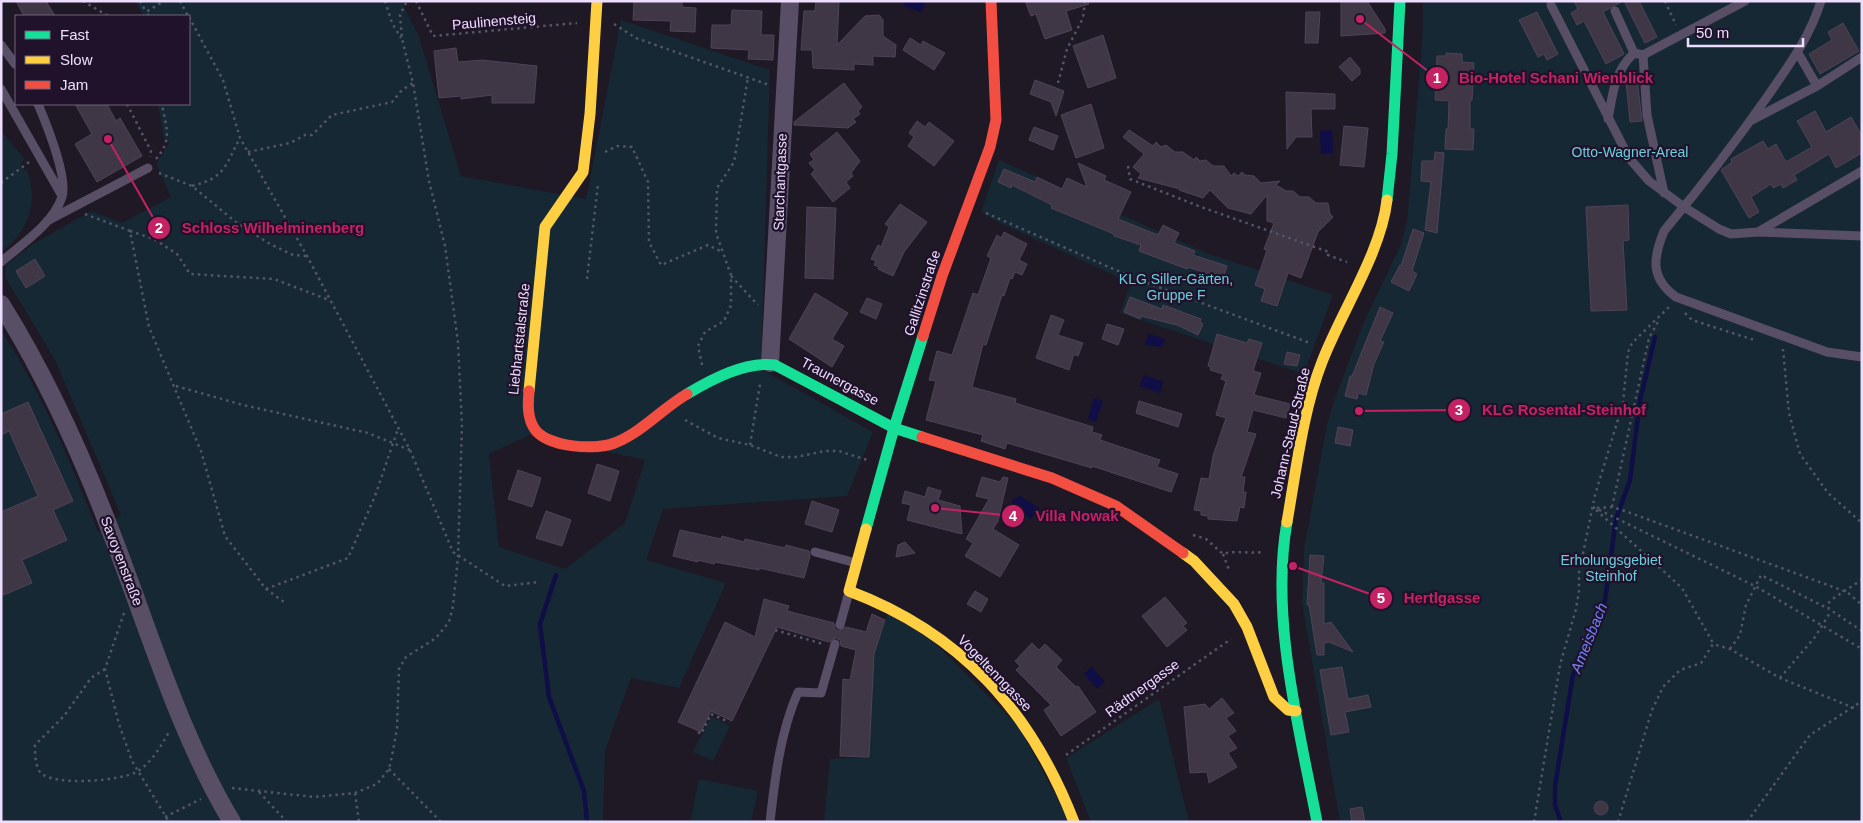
<svg xmlns="http://www.w3.org/2000/svg" width="1863" height="823" viewBox="0 0 1863 823" font-family="Arial,sans-serif">
	<style>
		.green { fill: #162833; fill-rule: evenodd }
		.water { fill: #100e46 }
		.lines { fill: none; stroke-linecap: round; stroke-linejoin: round }
		.stream { stroke: #100e46; stroke-width: 4.5 }
		.building { fill: #3f3646; stroke: #4f4358 }
		.path { stroke: #535569; stroke-width: 2.5; stroke-dasharray: 2.5 4; stroke-linecap: butt }
		.lane { stroke: #584e66; stroke-width: 9 }
		.street { stroke: #584e66; stroke-width: 18 }
		.fast { stroke: #16e098; stroke-width: 11 }
		.slow { stroke: #ffcf43; stroke-width: 11 }
		.jam { stroke: #f24e42; stroke-width: 11 }
		.labels { text-anchor: middle; stroke-width: 4.5; stroke-linejoin: round; paint-order: stroke }
		.street-label { font-size: 14px; fill: #edddfe; stroke: #20122b }
		.park-label { font-size: 14px; fill: #69cfde; stroke: #20122b }
		.water-label { font-size: 15px; font-style: italic; fill: #6e84fb; stroke: #20122b }
		.leader { fill: none; stroke: #c42263; stroke-width: 2 }
		.callout-dot { fill: #c42263; stroke: #20122b; stroke-width: 2 }
		.mark-label { font-size: 15px; text-anchor: middle; font-weight: bold; fill: #fff }
		.callout-label { font-size: 15px; text-anchor: middle; font-weight: bold; fill: #c42263; stroke: #20122b; stroke-width: 4.5; stroke-linejoin: round; paint-order: stroke }
	</style>
	<rect width="100%" height="100%" fill="#1f1825"/>
	<path class="green" d="M135 1H401L418 34 461 176 586 199 621 20 770 70 761 369 873 432 847 496 663 509 646 560 726 583 679 688 631 678 605 751 603 822H1V330C42 393 71 462 98 532L121 515 55 360 5 277 6 265 33 244 91 211 122 223 171 197 156 164 170 142 165 143 158 104H189V16H144ZM530 435 645 460 625 523 565 569 499 547 489 454Z
		M1423 1H1862V822H1340L1302 603 1304 549 1327 424 1334 401 1363 324 1401 244 1407 222 1422 44Z
		M1 131 24 158 21 165 24 171 27 169C39 201 29 232 1 252Z
		M999 160 1209 254 1333 295 1304 374 1120 313 1131 283 998 222 981 212Z
		M889 610 927 635 1019 727 1070 822H824L830 759 869 757 874 654Z
		M1159 699 1189 822H1091L1066 758Z
		M711 716 730 726 713 761 693 752Z
		M699 779 758 791 751 822H690Z"/>
	<path class="water" d="M905 1H922L925 7 920 12 904 6Z
		M1332 130 1333 153 1321 154 1320 131Z
		M1148 334 1165 339 1162 347 1145 345Z
		M1144 375 1163 382 1160 393 1140 386Z
		M1094 398 1103 401 1096 422 1088 419Z
		M1020 496 1039 508 1031 519 1013 507 1012 500Z
		M1092 667 1105 682 1097 689 1084 674Z"/>
	<g class="lines">
		<path class="stream" d="M556 575 540 624 549 697 584 791 587 822
			M1561 822 1555 805V786L1573 675 1605 600 1616 519 1630 480 1640 401 1655 337"/>
	</g>
	<path class="building" d="M16 1H46L55 16H24Z
		M634 1H682V7L696 8 695 32 670 31 671 21 633 20Z
		M816 1 839 2 837 45 865 16 879 15 883 20V36L896 45 895 57 873 56V65L854 64V70L813 68 812 50H801L804 11H815Z
		M1025 1H1088L1089 4 1066 11 1072 30 1045 39 1036 14 1031 16Z
		M1341 1H1367L1385 29V33L1341 36Z
		M1574 1H1623L1603 12 1624 54 1606 64 1584 21 1577 25 1571 13 1578 9Z
		M1624 1H1639L1657 37 1645 43Z
		M732 10 762 11 761 35H774L773 60 748 59 749 50 711 48 712 25H731Z
		M1306 12H1320L1318 43H1305Z
		M1537 12 1558 54 1547 60 1544 54 1538 57 1519 20Z
		M1843 23 1859 51 1820 74 1809 54 1832 40 1828 32Z
		M1103 35 1116 78 1088 88 1073 46Z
		M910 38 921 45 923 41 945 53 934 70 903 50Z
		M456 48 458 62 482 60 537 66 534 103H492V95L461 99V96L439 98 434 51Z
		M1446 53 1462 54V62L1474 63 1472 100H1470V129H1474L1473 150 1445 149 1446 129H1448L1449 101 1435 100 1437 56H1446Z
		M1350 57 1360 69V74L1352 81 1339 67Z
		M1637 79 1642 121 1630 122 1626 81Z
		M1035 80 1064 91 1056 116 1051 102 1030 94Z
		M844 83 862 107 858 111 860 114 853 119 856 122 848 128 794 125V122Z
		M1286 92 1335 94V109H1311L1312 137H1296L1287 149Z
		M75 104H107L116 121 120 118 142 156 97 182 75 144 92 134Z
		M1091 104 1104 148 1076 158 1061 115Z
		M1815 111 1826 132 1851 117 1862 136V153L1836 168 1829 154 1794 175 1797 180 1783 188 1781 184 1773 188 1771 184 1751 197 1759 212 1749 218 1721 170 1732 162 1731 159 1763 141 1768 149 1776 144 1786 162 1812 147 1797 121Z
		M917 121 925 127 929 122 954 141 934 166 908 146 914 137 909 133Z
		M1344 126 1368 128 1364 167 1340 165Z
		M1034 127 1058 136 1053 150 1029 140Z
		M1129 130 1153 146 1156 142 1161 147 1166 145 1175 152H1183L1194 160 1196 157 1200 161 1206 160 1213 166H1224L1231 176 1234 173 1238 176 1242 172 1245 175 1254 176 1261 183 1280 181 1276 185 1286 191H1293L1300 197H1309L1316 203H1328L1330 214 1333 217 1318 232 1301 278 1288 273 1277 306 1261 301 1265 289 1255 285 1267 250 1264 249 1274 223 1267 221V195L1251 214 1228 208 1210 190 1203 198 1179 190 1180 189 1138 178 1141 174 1133 167 1144 154 1123 137Z
		M837 132 860 161 851 173 853 176 846 182 850 188 833 202 811 174 815 170 809 163 814 160 810 154Z
		M1435 152 1444 153 1437 233 1425 230 1431 182 1421 181 1422 161H1434Z
		M1078 163 1106 176 1104 180 1131 192 1118 219 1158 235 1163 225 1179 233 1174 243 1195 251 1193 255 1227 266 1223 279 1188 267 1187 269 1139 251 1141 245 1114 236V234L1051 208 1052 205 1012 185 1011 188 998 182 1004 169 1035 182 1037 177 1062 189 1067 178 1087 187Z
		M900 204 927 222 904 252 893 276 878 269 879 267 874 265 876 261 871 259 878 245 881 247 889 227 885 224Z
		M1628 205 1629 240 1623 241 1627 310 1591 311 1586 207Z
		M807 207 836 208 833 279 805 278Z
		M1413 229 1424 233 1412 271 1417 274 1409 291 1391 282 1400 265 1401 266Z
		M1004 232 1027 244 1019 260 1027 264 1022 275 1015 272 1012 279 1010 278 1004 296 1002 295 986 345 983 344 972 387 1016 399 1015 403 1093 427 1092 432 1102 435 1100 440 1160 460 1157 467 1178 474 1171 492 1092 466V468L1007 443 1005 449 981 441 983 435 926 420 936 381 929 380 937 351 952 355 973 293 978 295 991 258 987 256 997 235 1001 238Z
		M35 259 45 276 26 288 16 271Z
		M815 293 848 313 832 339 844 346 832 367 789 339Z
		M1130 297 1162 309 1163 305 1201 319 1200 322 1203 324 1198 335 1177 325 1141 316 1140 319 1124 312Z
		M867 298 882 304 876 319 860 312Z
		M1380 307 1393 313 1380 341 1384 342 1374 364 1366 395 1358 393 1357 399 1345 396 1350 376H1352Z
		M1051 315 1064 320 1058 335 1083 343 1078 356 1074 354 1069 370 1036 358Z
		M1107 324 1124 329 1118 345 1102 339Z
		M1217 334 1247 343 1249 339 1262 343 1253 371 1261 373 1254 395 1290 404 1286 418 1253 410 1247 432 1256 434 1241 477H1245L1243 492H1246L1244 508 1240 507 1237 521 1208 519V516L1201 515V511L1194 510 1201 478 1209 479 1213 456 1226 418 1216 415 1226 381 1221 379 1223 374 1210 370 1211 367 1208 366Z
		M1287 352 1300 355 1297 366 1284 364Z
		M1139 401 1182 414 1178 427 1136 413Z
		M28 402 73 501 53 510 67 540 22 560 32 583 1 596V512L38 496 9 431 1 435V414Z
		M1338 427 1353 430 1350 446 1335 443Z
		M597 464 619 471 610 501 588 493Z
		M518 470 541 478 532 507 508 499Z
		M982 477 1000 482 1003 477 1008 478 998 521 993 529 1019 545 1000 577 965 556 973 543 966 539 989 499 976 496Z
		M928 487 941 491 938 500 960 506 962 534 907 520 911 505 902 503 905 491 925 497Z
		M812 501 839 510 832 532 805 524Z
		M546 511 571 520 562 546 536 538Z
		M680 530 721 539 722 536 744 542 745 539 785 548 786 545 809 551 810 556 804 578 759 568V570L715 562 714 564 698 560V562L673 556Z
		M905 542 915 553 896 557 898 545Z
		M1310 555 1324 556 1321 583H1324V624L1331 622 1353 652 1329 642 1324 643V655H1317L1309 605H1307Z
		M975 591 988 599 981 612 967 604Z
		M1165 597 1187 623 1183 626 1187 630 1167 647 1142 616Z
		M764 599 789 606 787 611 834 623 835 629 839 631 846 627 866 632 872 614 885 620 874 654 869 757 840 756 843 679 850 680 856 650 841 646 840 640 836 638 829 642 777 627 732 721 711 711 701 732 678 722 725 622 755 637Z
		M1032 643 1039 650 1045 644 1062 660 1056 667 1076 687 1078 686 1096 712 1061 736 1044 710 1051 705 1016 670 1020 666 1015 661Z
		M1342 667 1348 699 1368 695 1371 707 1345 712 1349 732 1331 735 1320 670Z
		M1222 698 1234 713 1226 718 1236 731 1228 736 1237 748 1228 753 1237 767 1209 783 1207 772 1190 773 1184 707 1205 704 1209 709Z
		M1594 808a7 7 0 1 1 14 0a7 7 0 1 1-14 0Z
		M1362 807 1365 822H1352L1350 809Z"/>
	<g class="lines">
		<path class="path" d="M83 1 108 16
			M140 1 146 12
			M180 1 188 16
			M385 1 392 23 401 38
			M416 1 433 36 577 23
			M1665 1 1676 25
			M149 16 146 12 164 1
			M189 17 223 80 240 138 307 256 410 450 453 552 505 586 539 582
			M614 24 636 38 769 85
			M1058 83 1067 49 1083 18 1085 1
			M127 104 151 151 150 157
			M248 152 290 143 305 135H312L332 115 392 102 402 90 413 83
			M605 152 617 146 632 147 648 182 649 242 661 265 708 245 722 252
			M156 159C173 139 166 128 162 104
			M1128 166 1130 179 1201 207 1329 252 1328 255 1347 262
			M159 173 192 186 237 223 270 244 293 255 307 256
			M1 183 29 162
			M192 186C225 178 225 166 240 138
			M986 213 1134 278 1310 343
			M85 214 130 231 149 327 201 451 225 536 266 589 284 602
			M130 231 154 239 177 254 190 274 274 279 329 300
			M731 276 758 305
			M587 279 598 184
			M1685 313 1692 320 1754 340
			M1783 349 1789 413 1800 454 1828 493 1862 523
			M702 365 698 346 705 332 724 321 731 305V275L716 233 717 188 734 162 748 77
			M176 386 243 405 368 433 410 450
			M685 420 718 438 750 445 781 457H796L825 451H839L867 460
			M750 445 760 384
			M1593 507 1755 586 1862 649
			M1612 507 1649 338 1659 320
			M1597 508 1612 507 1625 511 1847 592 1862 605
			M1596 510 1682 588 1713 643
			M1193 535 1206 539 1223 554C1236 550 1249 554 1263 552
			M1223 554 1229 570
			M1862 579C1854 586 1831 598 1828 604L1829 609 1862 631
			M266 589 348 558 375 496 398 429
			M124 613 105 669 119 724 132 761 169 822
			M775 630 823 644
			M1730 649 1740 635 1746 605 1761 575 1829 609
			M105 669 91 678 64 716 35 745C35 754 35 765 40 772 52 787 123 781 138 771 152 762 161 746 169 732
			M1780 678 1815 637 1831 611
			M698 732 701 734 711 714 729 722
			M1066 755 1231 639
			M389 769 441 822
			M232 788 314 797 355 793 377 784 389 769 393 751 397 728 399 669 406 657 436 638 449 622 453 606 458 557 462 425 458 342 445 246 429 181 413 83 402 39 400 15 407 1
			M259 792 287 822
			M355 793 359 822
			M165 817 201 799
			M1534 822 1560 665 1576 609 1579 591V573L1595 495 1623 403 1628 352 1632 343 1670 306
			M1618 822 1652 710 1663 687 1680 670 1701 663 1713 644 1730 649 1780 678 1854 708
			M1747 822 1810 735 1862 701"/>
		<path class="lane" d="M1821 1C1809 39 1789 65 1767 97 1735 143 1700 188 1664 231 1653 258 1650 278 1676 297L1827 352 1862 357
			M1551 5 1629 158 1649 181 1684 207 1719 229 1731 234 1758 232 1862 171
			M1615 11 1634 53 1643 55 1745 1
			M1 45 15 64
			M1798 53 1817 86
			M1643 55 1647 115 1664 193
			M1 89 61 194
			M1608 119C1613 93 1614 72 1634 53
			M1752 120 1817 86 1862 57
			M47 221 148 168
			M1758 232 1862 236
			M1 262C22 244 53 224 62 197 68 177 46 123 38 104
			M815 552 856 563
			M840 625 849 592
			M770 822C775 778 780 733 798 692L821 693 835 644"/>
		<path class="street" d="M1 304C46 376 81 453 111 532 149 629 178 732 232 822
			M770 363 790 1"/>
		<path class="fast" d="M1387 200 1392 154 1400 1
			M687 394C712 379 746 361 775 365L894 428 922 437
			M1287 522C1270 618 1299 727 1317 822
			M866 529 894 428 923 336"/>
		<path class="slow" d="M529 391 545 227 583 172 590 114 597 1
			M1287 522C1296 471 1303 410 1322 362 1341 312 1381 253 1387 200
			M866 529 849 591C961 633 1031 711 1074 822
			M1183 553 1194 561 1234 604 1247 627 1274 697 1288 710 1296 711"/>
		<path class="jam" d="M923 336 942 276 990 147 996 120 991 1
			M529 391C528 403 527 417 534 428 546 448 598 451 617 442 643 431 663 408 687 394
			M922 437 1052 478 1116 506 1183 553"/>
	</g>
	<g class="labels">
		<g class="street-label">
			<text transform="translate(494 21) rotate(-5)" y="5">Paulinensteig</text>
			<text transform="translate(780 182) rotate(-88)" y="5">Starchantgasse</text>
			<text transform="translate(922 293) rotate(-72)" y="5">Gallitzinstraße</text>
			<text transform="translate(519 339) rotate(-84)" y="5">Liebhartstalstraße</text>
			<text transform="translate(840 381) rotate(28)" y="5">Traunergasse</text>
			<text transform="translate(1290 433) rotate(-77)" y="5">Johann-Staud-Straße</text>
			<text transform="translate(122 561) rotate(69)" y="5">Savoyenstraße</text>
			<text transform="translate(995 673) rotate(46)" y="5">Vogeltenngasse</text>
			<text transform="translate(1142 688) rotate(-36)" y="5">Rädtnergasse</text>
		</g>
		<g class="park-label">
			<text x="1630" y="157">Otto-Wagner-Areal</text>
			<text x="1176" y="284">KLG Siller-Gärten,<tspan x="1176" dy="16">Gruppe F</tspan></text>
			<text x="1611" y="565">Erholungsgebiet<tspan x="1611" dy="16">Steinhof</tspan></text>
		</g>
		<g class="water-label">
			<text transform="translate(1589 638) rotate(-68)" y="5">Ameisbach</text>
		</g>
	</g>
	<path class="leader" d="M1360 19L1437 78M108 139L159 228M1359 411L1459 410M935 508L1013 516M1293 566L1381 598"/>
	<g class="callout-dot">
		<circle cx="1360" cy="19" r="5"/>
		<circle cx="108" cy="139" r="5"/>
		<circle cx="1359" cy="411" r="5"/>
		<circle cx="935" cy="508" r="5"/>
		<circle cx="1293" cy="566" r="5"/>
		<circle cx="1437" cy="78" r="12"/>
		<circle cx="159" cy="228" r="12"/>
		<circle cx="1459" cy="410" r="12"/>
		<circle cx="1013" cy="516" r="12"/>
		<circle cx="1381" cy="598" r="12"/>
	</g>
	<g class="mark-label">
		<text x="1437" y="83">1</text>
		<text x="159" y="233">2</text>
		<text x="1459" y="415">3</text>
		<text x="1013" y="521">4</text>
		<text x="1381" y="603">5</text>
	</g>
	<g class="callout-label">
		<text x="1556" y="83">Bio-Hotel Schani Wienblick</text>
		<text x="273" y="233">Schloss Wilhelminenberg</text>
		<text x="1564" y="415">KLG Rosental-Steinhof</text>
		<text x="1077" y="521">Villa Nowak</text>
		<text x="1442" y="603">Hertlgasse</text>
	</g>
	<rect width="1863" height="823" fill="none" stroke="#edddfe" stroke-width="5"/>
	<rect x="15" y="15" width="175" height="90" fill="#20122b" stroke="#72637f"/>
	<rect x="25" y="31" width="25" height="8" fill="#16e098" stroke="#72637f"/>
	<text x="60" y="40" font-size="15" fill="#edddfe">Fast</text>
	<rect x="25" y="56" width="25" height="8" fill="#ffcf43" stroke="#72637f"/>
	<text x="60" y="65" font-size="15" fill="#edddfe">Slow</text>
	<rect x="25" y="81" width="25" height="8" fill="#f24e42" stroke="#72637f"/>
	<text x="60" y="90" font-size="15" fill="#edddfe">Jam</text>
	<path d="M1688 38v8h115v-8" fill="none" stroke="#edddfe" stroke-width="2.5"/>
	<text x="1696" y="38" font-size="15" fill="#edddfe" stroke="#20122b" stroke-width="4" paint-order="stroke">50 m</text>
</svg>
